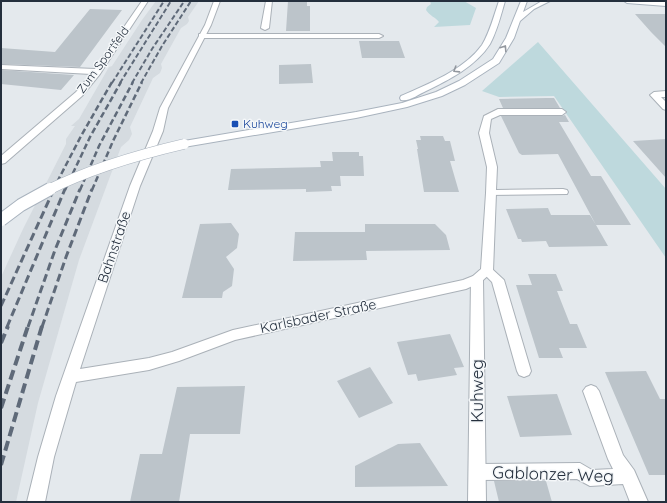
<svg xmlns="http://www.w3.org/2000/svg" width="667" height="503" viewBox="0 0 667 503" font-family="Quicksand,sans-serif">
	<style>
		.built { fill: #d5dbe0 }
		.green { fill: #bed9dd }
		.building { fill: #bcc4ca }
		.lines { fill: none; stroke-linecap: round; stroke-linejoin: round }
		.lane-casing { stroke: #aab1b8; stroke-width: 2 }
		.street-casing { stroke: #aab1b8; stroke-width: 2 }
		.secondary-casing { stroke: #a9b3be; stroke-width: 2 }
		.lane { fill: #fff; fill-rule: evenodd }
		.street { fill: #fff; fill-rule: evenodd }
		.secondary { fill: #fff; fill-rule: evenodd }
		.rail-far3 { stroke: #5f6a79; stroke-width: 2; stroke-dasharray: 5 2.5; stroke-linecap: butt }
		.rail-far2 { stroke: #5f6a79; stroke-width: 2.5; stroke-dasharray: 6 3; stroke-linecap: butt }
		.rail-far1 { stroke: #5f6a79; stroke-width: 3; stroke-dasharray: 8 4; stroke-linecap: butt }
		.rail { stroke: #5f6a79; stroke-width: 4; stroke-dasharray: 10 5; stroke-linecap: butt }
		.secondary-bridge-far1-casing { stroke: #a9b3be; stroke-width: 11; stroke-linecap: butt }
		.secondary-bridge-casing { stroke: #a9b3be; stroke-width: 14; stroke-linecap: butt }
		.secondary-bridge-far1 { stroke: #fff; stroke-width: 10 }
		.secondary-bridge { stroke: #fff; stroke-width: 12 }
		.oneway { stroke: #92979e }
		.transit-dot { fill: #1a4fb4; stroke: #f4f7f9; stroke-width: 1.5 }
		.labels { text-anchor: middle; stroke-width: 3; stroke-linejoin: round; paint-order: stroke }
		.far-street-label { font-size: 12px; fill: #242f3d; stroke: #f4f7f9 }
		.far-transit-label { font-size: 12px; fill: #164399; stroke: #f4f7f9; text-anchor: start }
		.street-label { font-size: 14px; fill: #242f3d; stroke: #f4f7f9 }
		.near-street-label { font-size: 17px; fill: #242f3d; stroke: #f4f7f9 }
	</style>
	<rect width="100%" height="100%" fill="#e4e9ed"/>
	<path class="built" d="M156 1H199L188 17 189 21 187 24 181 28 161 64 162 68 160 73 153 78 130 127 132 134 129 140 121 147 79 260 38 403 16 502H1V277L23 229 66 144V139L75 126H71L79 119 109 67 112 66 142 20Z"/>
	<path class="green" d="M430 1H464L476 8 470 25 434 27 439 22C435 17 430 16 426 10L427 7 431 4Z
		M538 42 666 189V258L554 96 499 97 482 91Z"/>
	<path class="building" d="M288 1H307V6H310V31H286Z
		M90 9 122 10 80 67 1 64V48L55 52Z
		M635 14H666V47L651 32Z
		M359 41H399L405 58H362Z
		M311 64 313 83 279 84V65Z
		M1 70 74 75 61 90 1 84Z
		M547 98H554L560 108H503L499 99Z
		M565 115 569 122H559L591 176H601L631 225H596L608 246 549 247 546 241 522 242 521 239H518L506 209 548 208 551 215H590L596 225 558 154 522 155 519 153 501 116H562Z
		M420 136H443L445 141H450L455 161H450L459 192H424L417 149H418L416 140H421Z
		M666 139V178L633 141Z
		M332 152H359V156H363L364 176H340L341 186H331L332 191 306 192V189L228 190 231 169 321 167 320 161H333Z
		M231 223 239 234 237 248 226 257 234 269 232 286 223 292 222 298H182L200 224Z
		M365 224H435L446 235 450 250 366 251 367 260 293 261 295 232H365Z
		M528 274H556L563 291H557L570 324H577L587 348H559L563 358H539L516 285H532Z
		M450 334 464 367 454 368 457 375 418 381 416 374 408 375 397 342Z
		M370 367 393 403 359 418 337 381Z
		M646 371 660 399H666V475H649L605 372Z
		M245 386 240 434H190L179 502H130L140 454H162L177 387Z
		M557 394 572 435 520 437 507 396Z
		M420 443 448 486 355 487V466L398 444Z
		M494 481H546L552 502H499Z"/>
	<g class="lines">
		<defs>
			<path id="lane" d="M199 34H379L383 36 379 38H199Z
				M498 109H562L566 112 562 115H500L491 119 489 133 497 167 496 190 563 189 567 190 568 192 567 194 487 195 486 193 487 167 479 133 484 116Z
				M487 267 491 268 504 280 531 371 529 375 524 377 519 375 517 371 492 282 481 271 483 268Z
				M477 275 481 276 483 279 486 502H468L471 279 473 276Z"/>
			<path id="street" d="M142 1H148L100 74 82 96 5 163 1 164V156L76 92 91 74 1 69V65L95 69Z
				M214 1H220L211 25 168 108 163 131 140 186 80 369 149 358 172 352 233 330 463 280 473 276 481 269 486 193 491 190 496 193 493 271 481 282 466 289 235 340 179 361 149 370 76 382 54 457 45 502H27L38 457 56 396 130 186 153 131 160 108 205 25Z
				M266 1H272L269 28 265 30 261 28Z
				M666 91V97H661L666 102V110L663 109 650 95 654 92Z
				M591 385 596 387 599 391 623 455 634 470 648 502H630L623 484 590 486 577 479 477 480 471 478 469 472 471 466 477 464 580 463 592 470 613 469 608 459 583 391 586 387Z"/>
			<path id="secondary" d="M499 1H505C501 15 497 31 490 44 476 66 449 80 426 91 419 94 409 102 401 100L400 98 401 96C428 84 464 70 482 45 490 32 494 15 499 1Z
				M521 1H527L523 12 542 1H550L534 9 520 21 514 38 499 63 465 85 442 96 407 107 356 118 184 147 179 144 184 141 356 112 402 103 436 92 459 81 493 59 506 38Z
				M624 1 666 2V6L627 3Z"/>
		</defs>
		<use href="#lane" class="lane-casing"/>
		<use href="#street" class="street-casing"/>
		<use href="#secondary" class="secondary-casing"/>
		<use href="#lane" class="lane"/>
		<use href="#street" class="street"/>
		<use href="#secondary" class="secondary"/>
		<path class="rail-far3" d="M112 83 164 1
			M120 83 171 1
			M132 83 152 49 183 3
			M141 83 162 46 191 1"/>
		<path class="rail-far2" d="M53 190 81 136 112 82
			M65 190 90 137 121 82
			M80 190 99 146 133 82
			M92 190 113 141 142 82"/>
		<path class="rail-far1" d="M1 306 54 189
			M7 327 65 189
			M28 327 55 250 80 189
			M42 327 66 257 92 189"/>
		<path class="rail" d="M1 343 8 326
			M1 408 28 326
			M1 465 42 326"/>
		<defs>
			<path id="secondary-bridge-far1" d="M48 190C92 168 137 155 184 144"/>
			<path id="secondary-bridge" d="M1 220 21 205 50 189"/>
		</defs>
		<use href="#secondary-bridge-far1" class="secondary-bridge-far1-casing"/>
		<use href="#secondary-bridge" class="secondary-bridge-casing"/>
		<use href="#secondary-bridge-far1" class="secondary-bridge-far1"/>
		<use href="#secondary-bridge" class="secondary-bridge"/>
	</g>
	<defs><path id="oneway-chevron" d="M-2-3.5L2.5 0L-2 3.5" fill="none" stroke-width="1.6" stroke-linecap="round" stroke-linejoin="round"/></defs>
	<g class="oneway">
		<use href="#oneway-chevron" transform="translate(504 48) rotate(-57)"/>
		<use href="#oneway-chevron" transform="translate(456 70) rotate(148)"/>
	</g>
	<rect class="transit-dot" x="231" y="120" width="8" height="8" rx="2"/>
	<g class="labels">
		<g class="far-street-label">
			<text transform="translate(103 60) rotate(-54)" y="4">Zum Sportfeld</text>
		</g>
		<g class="far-transit-label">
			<text x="243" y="128">Kuhweg</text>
		</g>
		<g class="street-label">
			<text transform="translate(114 247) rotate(-71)" y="5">Bahnstraße</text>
			<text transform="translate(318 316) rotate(-12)" y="5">Karlsbader Straße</text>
		</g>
		<g class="near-street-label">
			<text transform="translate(477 391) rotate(-90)" y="6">Kuhweg</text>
			<text transform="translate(553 474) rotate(2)" y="6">Gablonzer Weg</text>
		</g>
	</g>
	<rect width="667" height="503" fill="none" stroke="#242f3d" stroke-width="4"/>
</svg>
